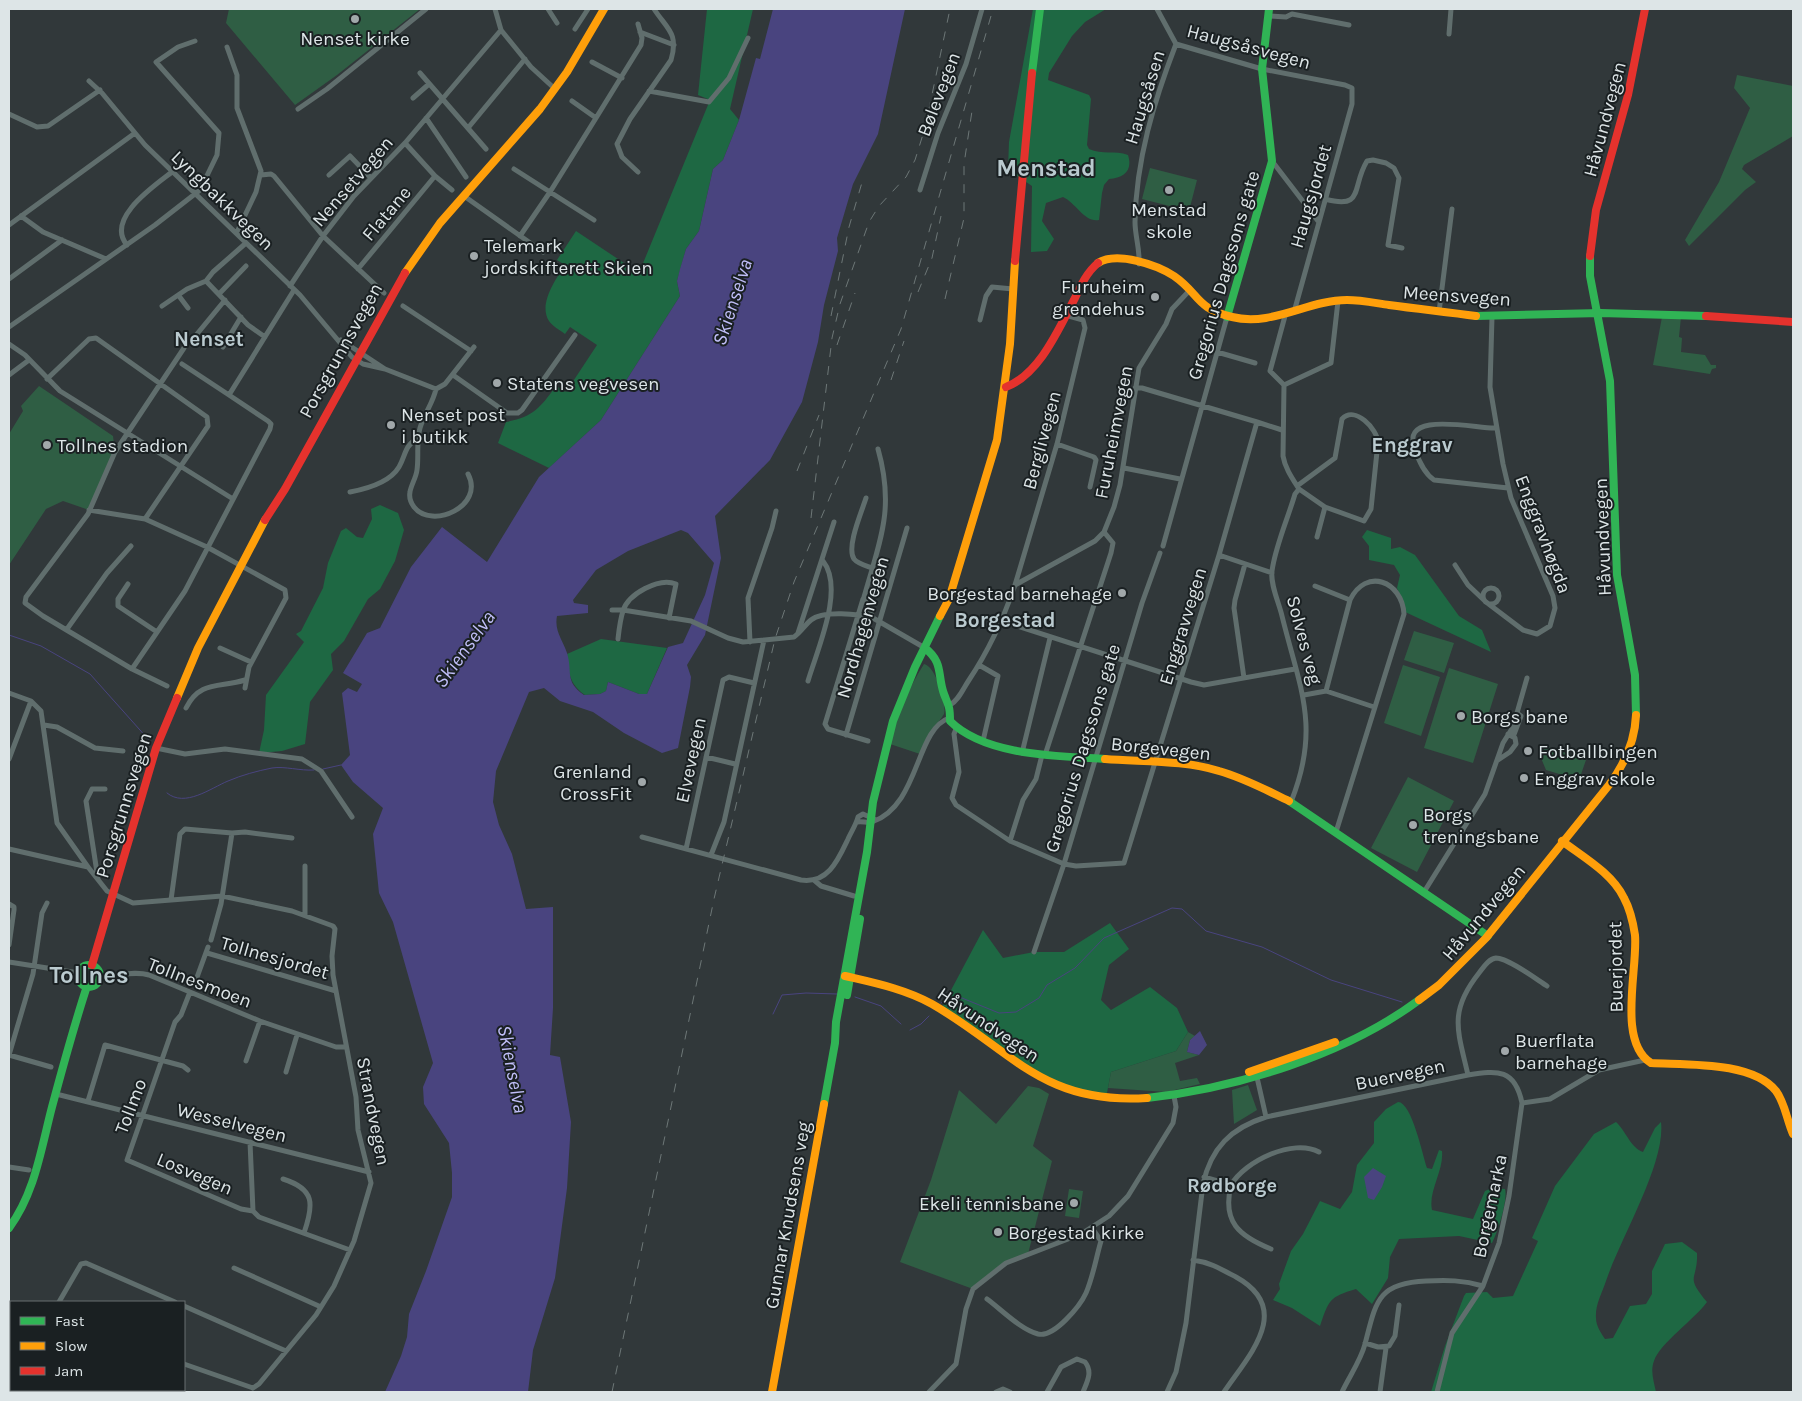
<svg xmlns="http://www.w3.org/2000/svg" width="1802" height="1401" viewBox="0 0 1802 1401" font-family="Karla,sans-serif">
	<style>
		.green { fill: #2f5e44 }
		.forest { fill: #1e6843 }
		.water { fill: #49447f; fill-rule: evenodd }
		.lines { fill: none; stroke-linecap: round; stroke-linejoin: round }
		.stream { stroke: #49447f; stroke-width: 1 }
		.street { stroke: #606e6d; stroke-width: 5 }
		.fast { stroke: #30b455; stroke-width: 8 }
		.slow { stroke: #ff9f0a; stroke-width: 8 }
		.jam { stroke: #e5322d; stroke-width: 8 }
		.rail { stroke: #6d7777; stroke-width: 1; stroke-dasharray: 9 9; stroke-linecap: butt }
		.poi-dot { fill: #a1a8aa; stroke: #1a2022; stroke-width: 2 }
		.labels { text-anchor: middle; stroke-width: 4; stroke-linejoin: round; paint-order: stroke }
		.poi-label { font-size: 19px; fill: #dde5e7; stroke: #1a2022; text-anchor: start }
		.street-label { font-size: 19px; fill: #dde5e7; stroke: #1a2022 }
		.water-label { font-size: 20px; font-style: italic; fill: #c0bef8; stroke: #1a2022 }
		.neighbourhood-label { font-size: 20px; font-weight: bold; fill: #bacacf; stroke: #1a2022 }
		.quarter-label { font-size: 21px; font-weight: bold; fill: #bacacf; stroke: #1a2022 }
		.district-label { font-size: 24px; font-weight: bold; fill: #bacacf; stroke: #1a2022 }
	</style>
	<rect width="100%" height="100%" fill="#31383a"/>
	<path class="green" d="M229 9H420L337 75 295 105 226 23Z
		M1737 75 1793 86V136L1744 165 1742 169 1756 182 1745 190 1689 246 1685 240 1719 182 1750 108 1734 88Z
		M1150 168 1197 180 1189 211 1142 199Z
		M1662 317H1681L1679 337 1682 338 1681 352 1705 355 1711 365H1716V368L1712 369 1710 374 1653 365Z
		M39 386 113 436 115 452 89 510 63 501 46 509 9 565V434L23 411 21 406Z
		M1414 631 1454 643 1444 673 1404 660Z
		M924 664C936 666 947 705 944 714 941 720 935 725 932 730 927 737 924 746 920 754L890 744C897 715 908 689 924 664Z
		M1403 665 1440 677 1421 736 1384 723Z
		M1449 668 1498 684 1473 763 1424 748Z
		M1545 746 1586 760 1579 780 1546 770 1541 758Z
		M1408 777 1454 801 1417 872 1371 848Z
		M1188 1032 1195 1036 1190 1040 1187 1052 1199 1055 1175 1063 1180 1081 1197 1078 1200 1084 1166 1092 1108 1088 1111 1072 1176 1051Z
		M1248 1085 1257 1110 1234 1124 1232 1090Z
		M1028 1086 1039 1088 1049 1094 1033 1146 1052 1161 1028 1254 1006 1263 973 1289 900 1262 931 1180 959 1090 996 1124Z
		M1069 1189 1083 1191 1079 1218 1065 1216Z"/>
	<path class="forest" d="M707 9H753L730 109 739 120 723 160 713 169 699 231 686 249 677 281 680 296 601 420 549 468 498 443 506 422C533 417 540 408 556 386L566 392 597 345 570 327 565 334C560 330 552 326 549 321 538 304 556 279 565 265L557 260 576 231 639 273 710 100 698 95Z
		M1033 9H1106L1085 22 1072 36 1049 73 1048 80 1089 95 1091 99 1087 145 1089 149C1102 155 1115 150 1128 155 1133 171 1124 178 1109 179L1104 185 1102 193 1099 220C1085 223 1076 203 1063 197L1046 203 1042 221 1054 239 1047 251 1031 252 1032 186 1008 170 1009 142Z
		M380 505 398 513 404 530 395 561 380 589 368 599 344 641 331 654 333 670 310 702 305 744 282 751 259 753 264 730 266 695 304 642 296 634 301 631 323 588 328 563 341 531 346 528 357 537 363 538 372 519 371 509Z
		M1367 530 1391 538V549L1400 547 1415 555 1459 616 1482 630 1491 652 1403 611 1402 600 1397 588 1400 575 1394 565 1369 560V546L1362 537Z
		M601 639 667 648 647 694H639L608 682 606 691 600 694 585 695C569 684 568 671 567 654Z
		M1110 923 1129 949 1109 965 1101 1000 1111 1010 1150 987 1177 1008 1188 1032 1176 1051 1111 1072 1106 1098 1040 1078 941 1009 983 930 1003 958 1034 952H1064Z
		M1398 1102C1412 1102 1423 1157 1427 1168L1432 1169 1439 1150 1442 1151C1444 1171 1428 1191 1432 1210L1473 1219 1485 1191 1492 1188 1505 1189C1508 1200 1498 1232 1492 1243L1459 1236 1399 1239 1390 1257 1388 1278 1372 1304 1356 1289C1329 1297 1329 1300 1320 1326L1292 1308 1273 1300 1280 1289 1279 1284 1291 1251 1303 1234 1320 1201 1340 1209 1352 1192 1357 1165 1374 1143V1122L1386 1109Z
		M1616 1122C1626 1131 1630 1147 1643 1152L1655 1128 1661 1122C1666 1163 1620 1239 1606 1281 1602 1293 1595 1305 1596 1318 1596 1326 1601 1333 1605 1339L1613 1338 1630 1306 1646 1304 1652 1294V1271L1665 1244 1682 1242 1697 1253C1698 1282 1684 1274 1707 1302 1695 1319 1660 1343 1654 1361 1650 1371 1654 1382 1656 1392H1431L1445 1346 1464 1296 1466 1293 1487 1292 1493 1298 1513 1296 1538 1241 1532 1238 1555 1186 1594 1134Z"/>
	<path class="water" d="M773 9H905L878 134 853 184 837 238 838 251 824 305 818 342 802 402 770 460 715 516 721 558 705 635 687 665 691 677 690 687 678 748 662 753 624 733 593 712 560 701 544 688 529 692 496 771 493 802 499 825 512 854 526 909 553 907V1008L550 1055 560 1057 571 1122 567 1188 555 1278 533 1350 528 1392H385L401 1356 407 1337 409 1314 426 1271 452 1197V1173L449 1143 424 1104 423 1087 433 1063 393 922 379 893 373 834 383 808 353 782 341 765 350 755 342 693 348 688 357 692 362 684 343 673 367 633 380 628 411 567 442 527 487 562 539 477 601 420 680 296 677 281 680 269 686 249 699 231 713 169 723 160 739 120 756 58 760 59ZM681 530 688 533 714 563 705 595 683 643 668 647 647 694H639L608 682 606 691 600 694 584 695C564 681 573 672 567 653 563 640 554 631 557 616L588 613V605L574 603 573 600 596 570 628 551Z
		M1200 1031 1207 1045 1199 1055 1187 1052 1190 1040Z
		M1373 1168 1386 1176 1382 1187 1374 1200 1368 1198 1364 1177Z"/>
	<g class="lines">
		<path class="stream" d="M9 635 41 646 90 674 148 739
			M323 769 341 765
			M167 793C185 808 211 788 228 781 242 775 257 771 272 768 285 766 300 771 314 770
			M855 997 881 1006 901 1024
			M941 1003 945 999 957 996 999 1013 1016 1012 1039 998 1047 985 1075 968 1104 938 1172 908 1182 909 1206 931 1262 947 1331 980 1402 1002
			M773 1014 782 995 806 993 837 994
			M910 1030 921 1024 929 1016"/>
		<path class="street" d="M495 9 501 30 531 67 555 89
			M548 9 557 23
			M1157 9 1176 44 1262 69 1345 85 1352 88V104L1294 312
			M1268 16 1286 17 1292 14 1349 25
			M575 29 588 9
			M640 32 674 45
			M1449 34 1451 9
			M227 47 237 75V108L261 171 256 192 238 230
			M592 62 622 78
			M420 73 486 149
			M89 81 102 93 145 145 300 295 352 357 363 364 385 369
			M649 91 709 102 729 78 748 38
			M413 98 429 84
			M298 109 327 89 426 9
			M9 114 37 127 48 126 100 90
			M426 118 466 177
			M596 118 641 45 642 38 638 24
			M468 128 525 59
			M405 143 435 176 452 190
			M1272 161 1318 221
			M514 169 550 192 596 118 572 101
			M638 172 622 157 617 144 630 119 671 60C679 33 667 29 654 9
			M261 175 271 174 274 176 323 236 384 293
			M329 175 350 156 371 178
			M920 190 938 133 966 64 982 9
			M464 196 543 252
			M1325 199C1365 210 1351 187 1367 161L1373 160 1386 163 1394 168 1399 178 1388 245 1402 248
			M21 216 43 232 106 259
			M9 225 135 133
			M520 236 550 192 594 220
			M246 243 213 272 206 281 248 325 265 337
			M127 245C105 219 154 186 172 172
			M1139 264C1140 249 1135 236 1135 222 1136 160 1154 101 1176 44
			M358 269 435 176
			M9 279 62 240
			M290 286 323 236 354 196 405 143 501 30
			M219 294 246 266
			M179 296 188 308
			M162 306 187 289 206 281
			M403 306 471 351
			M1439 312 1452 209
			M1285 316 1270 371 1284 385 1283 456C1285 468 1292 478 1299 489L1325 507 1364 521 1371 509 1378 442C1377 429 1355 405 1342 419L1335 458 1297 486
			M980 320 986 296 992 287 1013 289
			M9 327 155 225 200 190 217 155 219 133 156 62 178 47 195 41
			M197 334 225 300
			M341 340 385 369 436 389 445 384 474 347
			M9 344 25 355 60 391 233 499
			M223 347 241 317
			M1217 352 1255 363
			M182 364 229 395
			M9 375 29 360
			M453 375 507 413H518L522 410 575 335
			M47 379 89 339 96 338 207 417 208 426 145 519
			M1284 385 1331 363 1338 301
			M1135 388H1142L1257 422
			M436 389C433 403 424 414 420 428 416 442 419 456 417 470 416 478 411 485 410 492 409 497 411 503 414 507 432 530 485 506 468 474
			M1495 428C1477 429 1398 409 1415 450 1419 461 1424 473 1434 480L1508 488
			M1057 444 1094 457 1096 460 1090 487
			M878 449C895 509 880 540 864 597L873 618 925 648
			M1124 468 1180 479
			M350 492C366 489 390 482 399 467 406 455 404 446 418 438
			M866 498C862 511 846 547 854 559 858 564 867 566 872 568
			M89 510 145 519 207 547 285 590 286 598 249 667 245 688
			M1104 532 1114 507 1120 485 1139 368 1166 324 1172 309 1189 291
			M1317 537 1325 507
			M1163 546 1227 317
			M1219 555 1272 573
			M1455 565 1468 585 1486 602 1523 630 1537 634 1550 626 1555 608 1553 596 1511 498 1503 464 1490 387 1492 317
			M128 584 118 599V606L157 632
			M1015 585 1057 444 1085 328 1083 320 1065 315
			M1315 586 1350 600
			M1483 596a8 8 0 1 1 16 0a8 8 0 1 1-16 0Z
			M863 599 825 724 828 729 868 741
			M612 610H623L691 621 728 638 743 642 794 637C801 632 805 625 811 620 823 610 859 614 873 618
			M1002 621 1191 682 1204 685 1295 669
			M67 629 107 573 131 546
			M798 633 834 522
			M618 639C619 630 620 620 623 611 628 594 659 577 676 584L669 618
			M750 642 748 598 772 528 776 511
			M220 648 251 662
			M979 665 998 676 983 741
			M132 669 185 591 270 429 271 424 268 421 229 395 294 290
			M1244 678 1234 608 1235 600 1245 564
			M808 681C817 650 845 589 823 561
			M167 686 132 669 43 616 25 603 26 597 88 514 115 452 184 348
			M1326 691 1350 600C1366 567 1402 581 1404 614L1336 832
			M9 693 31 701 41 711 57 823 88 867
			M1304 695 1326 691 1374 707
			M950 705C959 700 963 689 969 680 989 650 1003 620 1015 585L1095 541 1104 532 1113 543 1111 553 1045 755
			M186 708C200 680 220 688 245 680
			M44 725 57 727 95 748 123 751
			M956 729 954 734 959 772 952 798 956 805 1010 841 1064 864 1076 866 1124 863 1219 555 1257 422 1282 430
			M846 735 907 528
			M1513 737 1521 716 1517 713
			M156 748 185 754 225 749 302 759 321 771 352 817
			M1022 753 1050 638
			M706 757 735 764
			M9 759 31 701
			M1498 760 1510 752 1516 744 1515 738 1508 734
			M1291 802C1321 727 1300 689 1282 616 1279 603 1270 584 1272 571 1275 547 1288 518 1295 494L1299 489
			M857 822C862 821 867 823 872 822 920 805 915 730 949 718
			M642 837 801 880C828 884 838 860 848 839 851 832 856 825 858 817L863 814 876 820
			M1010 841 1023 800 1036 779 1042 755
			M9 849 88 867 107 891 133 903 222 896 292 911 333 926 335 929 332 956 333 975 356 1097 358 1130 371 1183 354 1241 334 1286 316 1315 259 1384 253 1388
			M686 849 723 680 729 677 754 683
			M711 855 724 822 764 640
			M305 866V915
			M98 879 86 801 92 789H105
			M814 880 821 886 854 896
			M1424 892 1485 794 1503 743 1513 727 1527 678
			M171 900 180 834 185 829 232 833 245 832 292 838
			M9 904 14 907V910L9 945
			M211 940 221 904 232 833
			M1034 952 1064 864 1142 603 1160 553
			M207 953 336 991
			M9 962 79 973
			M100 976C116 977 133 970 149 975L260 1021 336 1047H346
			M196 980 208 947
			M190 992 181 1015 175 1022 127 1160 241 1209 253 1211 259 1217 350 1250
			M9 1055 33 974 42 913 47 903
			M9 1055 51 1067
			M246 1061 260 1021
			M286 1072 297 1035
			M1256 1073 1266 1117
			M1468 1075C1458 1031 1448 1012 1479 973 1483 968 1488 959 1496 958 1508 958 1536 979 1547 986
			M56 1094 369 1172
			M88 1101 105 1045 183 1066 188 1070
			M1522 1103 1550 1099 1599 1070 1645 1060
			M250 1142 253 1211
			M9 1167 29 1170
			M1204 1177 1231 1185
			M283 1179C315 1189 314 1204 304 1233
			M1271 1249C1239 1236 1222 1222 1231 1185 1245 1161 1293 1138 1319 1152
			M1193 1260C1209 1262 1221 1269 1236 1277 1294 1309 1249 1355 1224 1392
			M234 1268 321 1307
			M987 1299C1002 1310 1020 1329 1038 1334 1054 1338 1080 1306 1086 1293 1093 1277 1096 1258 1101 1241L1092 1228
			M59 1302 81 1264 86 1263 175 1302
			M184 1306 286 1351
			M9 1321 11 1320
			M1365 1343 1378 1347 1389 1346 1395 1336 1399 1305
			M184 1364 253 1388
			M929 1392 956 1364 966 1309 973 1289 1006 1263 1081 1234 1109 1216 1128 1196 1173 1123 1176 1107 1174 1096
			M996 1392 1003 1389 1010 1392
			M1047 1392 1061 1367 1077 1359 1085 1362C1093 1372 1087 1382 1083 1392
			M1167 1392 1176 1372 1186 1323 1203 1184C1211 1148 1231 1128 1266 1117L1468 1075C1498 1070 1515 1069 1522 1103L1509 1196 1499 1243 1483 1286 1452 1333 1437 1392
			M1342 1392C1349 1377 1361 1360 1365 1344 1376 1302 1377 1283 1426 1281 1447 1280 1463 1280 1483 1286
			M1380 1392 1386 1348"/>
		<path class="fast" d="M1032 73 1040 9
			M1590 256V276L1610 381 1617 575 1635 675 1636 715
			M1476 316 1601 313 1706 316
			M1227 317 1272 161 1262 69 1269 9
			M925 648C944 663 937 675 944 694 949 707 950 707 950 721 985 756 1058 756 1105 759
			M1289 801 1488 936
			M78 976a11 11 0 1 1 22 0a11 11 0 1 1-22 0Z
			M847 995 860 919
			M1147 1098C1237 1088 1345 1055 1419 1000
			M824 1104 835 1043 836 1022 867 852 873 802 893 721 915 667 940 616
			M9 1228C35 1193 41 1149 52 1107 63 1066 74 1026 87 986"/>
		<path class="slow" d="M1098 263C1117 251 1157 265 1174 276 1200 294 1195 308 1232 317 1272 327 1308 300 1347 300 1361 300 1375 303 1389 305 1418 309 1447 312 1476 316
			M405 273 440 223 540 109 567 72 604 9
			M940 616 949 599 997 440 1010 344 1015 261
			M177 698 198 648 265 520
			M1105 759C1142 762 1184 760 1219 771 1244 778 1266 790 1289 801
			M1562 841C1583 857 1612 873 1624 898 1630 909 1633 922 1635 935 1638 969 1617 1042 1651 1063 1686 1065 1752 1061 1776 1091 1785 1103 1787 1121 1793 1134
			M845 976C875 983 905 989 932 1004 1012 1050 1042 1105 1147 1098
			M1419 1000 1439 985 1486 938 1609 785C1624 765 1635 740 1636 715
			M1249 1072 1335 1042
			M772 1392 824 1104"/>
		<path class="jam" d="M1590 256 1596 210 1628 95 1645 9
			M1015 261 1032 73
			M1706 316 1793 322
			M1006 387C1040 374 1059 328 1075 298 1081 285 1087 272 1098 263
			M265 520 285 489 405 273
			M92 965 156 748 177 698"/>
		<path class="rail" d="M918 292 932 258 941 216
			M945 299 964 218V164L972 111
			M831 316 849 227 863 179
			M837 345 855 293
			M891 380 904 341
			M797 471 819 415
			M811 518 832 338 840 304 869 222 879 206 906 177 915 160 925 128 950 9
			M612 1392 714 899 775 639 794 582 901 329 993 9"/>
	</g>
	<g class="poi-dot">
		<circle cx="355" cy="19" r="5"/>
		<circle cx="1169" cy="190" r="5"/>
		<circle cx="474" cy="256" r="5"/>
		<circle cx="1155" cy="297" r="5"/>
		<circle cx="497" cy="383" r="5"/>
		<circle cx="391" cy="425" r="5"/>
		<circle cx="47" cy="445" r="5"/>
		<circle cx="1122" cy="593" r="5"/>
		<circle cx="1461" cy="716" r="5"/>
		<circle cx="1528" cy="751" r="5"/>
		<circle cx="1524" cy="778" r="5"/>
		<circle cx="642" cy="782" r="5"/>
		<circle cx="1413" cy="825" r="5"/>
		<circle cx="1505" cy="1051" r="5"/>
		<circle cx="1074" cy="1203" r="5"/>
		<circle cx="998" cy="1232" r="5"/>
	</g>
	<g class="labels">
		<g class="poi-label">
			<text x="355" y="45" text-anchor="middle">Nenset kirke</text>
			<text x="1169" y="216" text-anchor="middle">Menstad<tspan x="1169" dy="22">skole</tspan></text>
			<text x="484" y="252">Telemark<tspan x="484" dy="22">jordskifterett Skien</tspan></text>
			<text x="1145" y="293" text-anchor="end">Furuheim<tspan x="1145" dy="22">grendehus</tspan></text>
			<text x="507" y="390">Statens vegvesen</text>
			<text x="401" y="421">Nenset post<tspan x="401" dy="22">i butikk</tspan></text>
			<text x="57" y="452">Tollnes stadion</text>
			<text x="1112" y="600" text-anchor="end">Borgestad barnehage</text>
			<text x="1471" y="723">Borgs bane</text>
			<text x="1538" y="758">Fotballbingen</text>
			<text x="632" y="778" text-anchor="end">Grenland<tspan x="632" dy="22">CrossFit</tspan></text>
			<text x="1534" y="785">Enggrav skole</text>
			<text x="1423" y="821">Borgs<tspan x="1423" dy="22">treningsbane</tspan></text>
			<text x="1515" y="1047">Buerflata<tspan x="1515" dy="22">barnehage</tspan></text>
			<text x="1064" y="1210" text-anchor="end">Ekeli tennisbane</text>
			<text x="1008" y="1239">Borgestad kirke</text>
		</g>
		<g class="street-label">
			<text transform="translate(1249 46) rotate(15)" y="7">Haugsåsvegen</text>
			<text transform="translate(938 94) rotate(-69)" y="7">Bølevegen</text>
			<text transform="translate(1144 97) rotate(-73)" y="7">Haugsåsen</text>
			<text transform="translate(1604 119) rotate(-75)" y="7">Håvundvegen</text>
			<text transform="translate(352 181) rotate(-49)" y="7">Nensetvegen</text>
			<text transform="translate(1310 196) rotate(-74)" y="7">Haugsjordet</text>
			<text transform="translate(223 200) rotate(44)" y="7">Lyngbakkvegen</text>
			<text transform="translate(386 213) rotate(-50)" y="7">Flatane</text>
			<text transform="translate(1223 275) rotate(-74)" y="7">Gregorius Dagssons gate</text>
			<text transform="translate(1457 295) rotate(4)" y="7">Meensvegen</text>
			<text transform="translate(340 350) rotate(-61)" y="7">Porsgrunnsvegen</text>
			<text transform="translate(1113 432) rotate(-79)" y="7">Furuheimvegen</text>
			<text transform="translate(1041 440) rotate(-75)" y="7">Berglivegen</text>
			<text transform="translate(1544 534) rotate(69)" y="7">Enggravhøgda</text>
			<text transform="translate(1602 537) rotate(-92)" y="7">Håvundvegen</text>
			<text transform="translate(1182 626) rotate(-73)" y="7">Enggravvegen</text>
			<text transform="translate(862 627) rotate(-74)" y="7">Nordhagenvegen</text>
			<text transform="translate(1305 640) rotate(75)" y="7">Solves veg</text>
			<text transform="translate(1082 748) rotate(-73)" y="7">Gregorius Dagssons gate</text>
			<text transform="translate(1161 748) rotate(6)" y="7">Borgevegen</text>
			<text transform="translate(690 760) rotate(-78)" y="7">Elvevegen</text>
			<text transform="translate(123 805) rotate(-73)" y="7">Porsgrunnsvegen</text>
			<text transform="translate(1483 912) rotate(-50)" y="7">Håvundvegen</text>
			<text transform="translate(275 957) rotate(16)" y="7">Tollnesjordet</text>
			<text transform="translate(1615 967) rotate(-91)" y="7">Buerjordet</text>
			<text transform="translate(200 982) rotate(21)" y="7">Tollnesmoen</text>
			<text transform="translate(989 1024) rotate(34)" y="7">Håvundvegen</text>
			<text transform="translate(1400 1074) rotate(-12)" y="7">Buervegen</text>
			<text transform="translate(130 1106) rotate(-69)" y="7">Tollmo</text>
			<text transform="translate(374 1111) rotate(79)" y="7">Strandvegen</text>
			<text transform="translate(232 1122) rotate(14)" y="7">Wesselvegen</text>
			<text transform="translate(195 1173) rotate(23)" y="7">Losvegen</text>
			<text transform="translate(1489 1206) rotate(-78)" y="7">Borgemarka</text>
			<text transform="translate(787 1215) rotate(-80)" y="7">Gunnar Knudsens veg</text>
		</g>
		<g class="water-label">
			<text transform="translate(732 302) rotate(-72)" y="7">Skienselva</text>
			<text transform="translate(464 649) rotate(-54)" y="7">Skienselva</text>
			<text transform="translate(513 1069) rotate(79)" y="7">Skienselva</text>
		</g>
		<g class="neighbourhood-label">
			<text x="1232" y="1192">Rødborge</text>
		</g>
		<g class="quarter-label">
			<text x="209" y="346">Nenset</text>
			<text x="1412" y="452">Enggrav</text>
			<text x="1005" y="627">Borgestad</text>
		</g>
		<g class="district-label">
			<text x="1046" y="176">Menstad</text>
			<text x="89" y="983">Tollnes</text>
		</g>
	</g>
	<rect width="1802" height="1401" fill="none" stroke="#dde5e7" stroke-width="20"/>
	<rect x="10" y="1301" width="175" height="90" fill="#1a2022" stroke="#686f71"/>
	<rect x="20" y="1317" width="25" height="8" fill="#30b455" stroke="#686f71"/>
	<text x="55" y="1326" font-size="15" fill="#dde5e7">Fast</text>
	<rect x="20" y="1342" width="25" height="8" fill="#ff9f0a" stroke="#686f71"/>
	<text x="55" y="1351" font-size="15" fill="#dde5e7">Slow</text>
	<rect x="20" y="1367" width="25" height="8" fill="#e5322d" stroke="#686f71"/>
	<text x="55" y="1376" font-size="15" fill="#dde5e7">Jam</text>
</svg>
